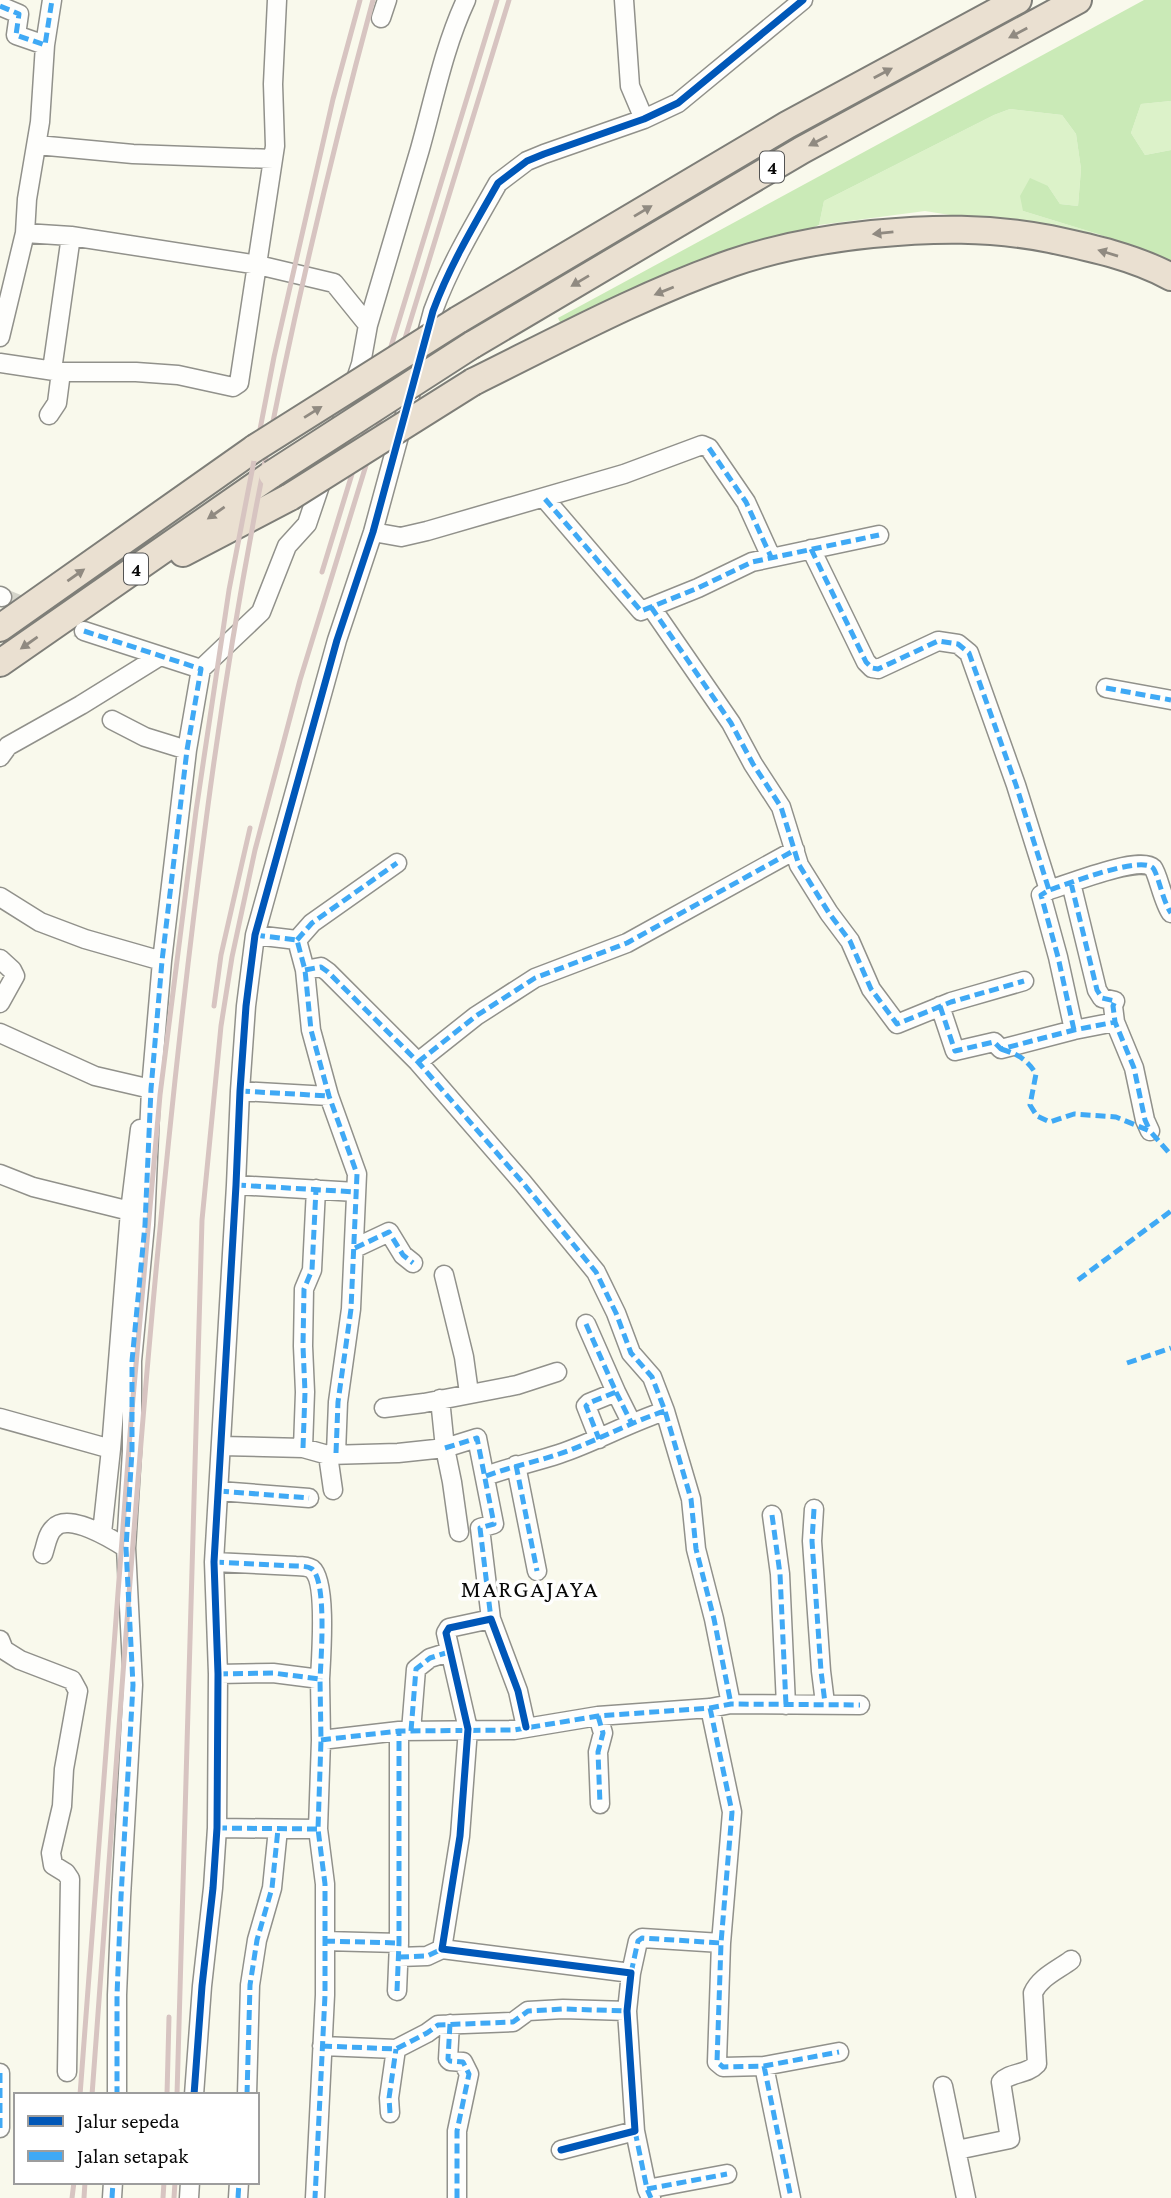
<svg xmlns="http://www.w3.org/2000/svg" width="1171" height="2198" viewBox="0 0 1171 2198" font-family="'Crimson Pro',serif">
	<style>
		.green { fill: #dcf2c9 }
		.forest { fill: #caeab7 }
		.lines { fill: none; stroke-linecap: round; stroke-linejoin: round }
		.minor-tunnel { stroke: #d5d5ca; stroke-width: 18; stroke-dasharray: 18 9; stroke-linecap: butt }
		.minor-casing { stroke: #91918b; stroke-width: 21 }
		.highway-casing { stroke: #7e7e78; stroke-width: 30 }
		.minor { stroke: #fefefc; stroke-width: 18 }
		.highway { stroke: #eae0d1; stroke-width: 26 }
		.rail { stroke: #d7c4c1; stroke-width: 5 }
		.highway-bridge-casing { stroke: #7e7e78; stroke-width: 30; stroke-linecap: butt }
		.highway-bridge { stroke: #eae0d1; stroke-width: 26 }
		.quiet { stroke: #3fa9f5; stroke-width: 5; stroke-dasharray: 10 5; stroke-linecap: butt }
		.cycleway-casing { stroke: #fff; stroke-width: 11 }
		.cycleway { stroke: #0057b8; stroke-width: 7 }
		.oneway { fill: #908a81 }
		.labels { text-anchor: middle; stroke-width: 7; stroke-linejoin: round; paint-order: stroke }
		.shield { fill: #fff; stroke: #535353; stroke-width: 2 }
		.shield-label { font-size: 19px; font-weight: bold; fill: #090909 }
		.quarter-label { font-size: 24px; letter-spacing: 2px; fill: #090909; stroke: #fff }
	</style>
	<rect width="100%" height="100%" fill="#f9f9ec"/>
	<path class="green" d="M1171 101V150L1145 155 1131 133 1141 104Z
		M1010 109 1062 115 1076 134 1081 169 1078 206 1060 204 1048 186 1023 211 1098 234 1028 224 981 220 925 211 819 225 824 201 994 115Z"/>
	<path class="forest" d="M1144 0H1171V101L1141 104 1131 133 1145 155 1171 150V262L1098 234 1023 211 1020 196 1030 178 1048 186 1060 204 1078 206 1081 169 1076 134 1062 115 1010 109 994 115 824 201 819 225 564 330 558 318Z"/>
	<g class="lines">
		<path class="minor-tunnel" d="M2 597 84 631"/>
		<defs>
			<path id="minor" d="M624 0 630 86 644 119
				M0 6 19 14 16 35 45 45
				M381 18 387 0
				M37 145 133 154 273 159
				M25 233 71 236 258 265 334 283 368 325C385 266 403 208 420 149 434 99 444 47 466 0
				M0 337 25 233 27 199 40 122 45 45 52 0
				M0 363 61 372H136L178 375 233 387 239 383 275 146 273 84 277 0
				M52 370 71 236
				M49 415 57 403 61 372
				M545 499 641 611 698 588 752 562 879 535
				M373 532 401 537 427 531 624 474 702 445 709 448 746 502 771 557
				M811 549 866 662 872 668 878 669 938 641 958 644 969 653 1016 785 1049 890
				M0 596 2 597
				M651 607 731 723 753 764 781 807 799 865 829 913 850 941 871 989 897 1024 951 1002 1024 981
				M84 631 201 669 187 750 162 961 151 1089 145 1225 132 1361V1451L126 1548 133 1685 121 1897 117 1995V2095
				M201 669 261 612 287 546 307 524 361 364 368 325
				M1106 688 1171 700
				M112 720 145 737 187 750
				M0 757 8 746 81 705 160 656
				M1071 883 1097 990 1102 998 1115 1001 1113 1006 1115 1022 1134 1068 1145 1120 1150 1131
				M0 897 40 922 85 939 162 961
				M255 935 297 940 305 970 311 1030 329 1096 357 1174 351 1309 338 1402 336 1453
				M297 940 312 923 397 863
				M0 959 12 970 15 976 0 1003
				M305 970 321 967 328 972 418 1062 523 1183 596 1272 616 1313 631 1353 652 1377 665 1411 691 1499 696 1549 714 1619 731 1704
				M940 1006 955 1051 994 1042 1001 1049 1074 1030 1115 1022
				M1074 1030 1058 957 1041 895 1049 890C1066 885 1140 855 1153 868 1158 874 1163 902 1171 913
				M0 1033 95 1076 151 1089
				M418 1062 476 1016 535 978 627 943 795 850
				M240 1091 329 1096
				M0 1174 33 1187 130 1211
				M236 1185 356 1192
				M355 1248 389 1232 403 1255 413 1263
				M444 1275 464 1357 469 1393
				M586 1324 616 1392 589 1403 586 1406 599 1439
				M616 1392 631 1422
				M440 1399 445 1448 477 1438 494 1524 480 1528 491 1619
				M384 1408 424 1403 517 1385 557 1372
				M0 1418 111 1449 102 1533
				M221 1446 303 1448 328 1455 398 1453 445 1448 452 1482 459 1532
				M303 1448 305 1392 303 1346 304 1289 312 1270 316 1189
				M111 1449 130 1211 140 1129
				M328 1455 333 1490
				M516 1465 537 1571
				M486 1476C510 1467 535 1462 559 1454 595 1442 628 1423 665 1411
				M219 1491 309 1498
				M814 1509 812 1541 821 1671 825 1703
				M772 1515 780 1574 786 1705
				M43 1554C46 1546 47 1534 54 1528 68 1512 112 1539 126 1548
				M214 1562 296 1566C301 1566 307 1566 312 1569 327 1581 321 1659 320 1679
				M0 1640 4 1650 20 1660 72 1680 78 1691 64 1769 62 1806 51 1853 53 1865 66 1873 70 1879 67 2072
				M218 1674 273 1673 320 1679 321 1740 318 1829 325 1884V1995L315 2198
				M710 1708 732 1812 721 1943 717 2062 723 2067 764 2066 839 2052
				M598 1716 603 1733 598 1752 600 1804
				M526 1727 518 1691 491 1619 449 1628 446 1633 468 1729 460 1836 442 1949 631 1973 627 2011 635 2131 561 2150
				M411 1731 416 1669 430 1658 449 1652
				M321 1740 399 1731 514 1730 598 1716 710 1708 731 1704 860 1705
				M217 1828 318 1829
				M325 1941 399 1943
				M399 1957 427 1956 442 1949
				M631 1973 638 1941 642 1938 721 1943
				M397 1991 399 1943V1731
				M450 2024 448 2059 450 2061 463 2062 469 2074 457 2131V2198
				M322 2046 396 2049 427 2033 438 2025 513 2022 528 2011 563 2009 627 2011
				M764 2066 791 2198
				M0 2073V2128
				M943 2086 966 2198
				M194 2095 202 1986 213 1888 217 1828 218 1674 214 1562 236 1185 240 1091 246 1006 255 935 337 640 373 532 433 311C450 265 474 225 498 183L527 161 544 154 644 119 678 103 803 0
				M247 2095 250 1985 257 1940 272 1888 278 1829
				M390 2113 389 2098 396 2049
				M635 2131 647 2189 651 2198
				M957 2150 1010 2139 1001 2082C1010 2072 1027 2075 1037 2064L1033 1993C1040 1977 1058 1970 1071 1960
				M647 2189 727 2174
				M112 2198 113 2182
				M189 2198 190 2182
				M238 2198 239 2182"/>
			<path id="highway" d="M458 320 787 125 1018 0
				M472 345 802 150 1078 0
				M473 382C558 340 643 294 732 263 778 247 824 239 872 234 933 228 990 227 1050 239 1092 248 1134 257 1171 277
				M183 553 290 497
				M0 628 255 448
				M0 663 272 474"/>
		</defs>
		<use href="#minor" class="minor-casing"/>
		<use href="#highway" class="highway-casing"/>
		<use href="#minor" class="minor"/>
		<use href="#highway" class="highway"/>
		<path class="rail" d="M322 572 497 0
			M214 1006 221 955 250 828
			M80 2095 131 1421 160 1095 196 811 229 590 274 357 333 99 360 0
			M92 2095C124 1667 150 1238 207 813 243 539 301 267 373 0
			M167 2095 169 2017
			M177 2095 202 1220 221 1026 232 957 255 850 300 680 509 0
			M72 2198 74 2182
			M84 2198 85 2182
			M163 2198 164 2182
			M174 2198 175 2182"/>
		<defs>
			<path id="highway-bridge" d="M255 448 458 320
				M272 474 472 345
				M290 497 473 382"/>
		</defs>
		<use href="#highway-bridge" class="highway-bridge-casing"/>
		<use href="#highway-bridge" class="highway-bridge"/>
		<path class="quiet" d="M0 6 19 14 16 35 45 45 52 0
			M709 448 746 502 771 557
			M545 499 641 611 698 588 752 562 879 535
			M811 549 866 662 872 668 878 669 938 641 958 644 969 653 1016 785 1049 890
			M651 607 731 723 753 764 781 807 799 865 829 913 850 941 871 989 897 1024 951 1002 1024 981
			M84 631 201 669 187 750 162 961 151 1089 145 1225 132 1361V1451L126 1548 133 1685 121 1897 117 1995V2095
			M1106 688 1171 700
			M1071 883 1097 990 1102 998 1115 1001 1113 1006 1115 1022 1134 1068 1145 1120 1150 1131
			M255 935 297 940 305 970 311 1030 329 1096 357 1174 351 1309 338 1402 336 1453
			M297 940 312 923 397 863
			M305 970 321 967 328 972 418 1062 523 1183 596 1272 616 1313 631 1353 652 1377 665 1411 691 1499 696 1549 714 1619 731 1704
			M940 1006 955 1051 994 1042 1001 1049 1074 1030 1115 1022
			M1074 1030 1058 957 1041 895 1049 890C1066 885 1140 855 1153 868 1158 874 1163 902 1171 913
			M1001 1049C1017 1054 1027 1059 1036 1074L1030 1105 1037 1116 1050 1122 1074 1114 1116 1117 1150 1131 1171 1155
			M418 1062 476 1016 535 978 627 943 795 850
			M240 1091 329 1096
			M236 1185 356 1192
			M355 1248 389 1232 403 1255 413 1263
			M1078 1280 1171 1211
			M586 1324 616 1392 589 1403 586 1406 599 1439
			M1127 1363 1171 1348
			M616 1392 631 1422
			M303 1448 305 1392 303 1346 304 1289 312 1270 316 1189
			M445 1448 477 1438 494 1524 480 1528 491 1619
			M516 1465 537 1571
			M486 1476C510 1467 535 1462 559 1454 595 1442 628 1423 665 1411
			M219 1491 309 1498
			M814 1509 812 1541 821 1671 825 1703
			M772 1515 780 1574 786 1705
			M214 1562 296 1566C301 1566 307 1566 312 1569 327 1581 321 1659 320 1679
			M218 1674 273 1673 320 1679 321 1740 318 1829 325 1884V1995L315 2198
			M710 1708 732 1812 721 1943 717 2062 723 2067 764 2066 839 2052
			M598 1716 603 1733 598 1752 600 1804
			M411 1731 416 1669 430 1658 449 1652
			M321 1740 399 1731 514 1730 598 1716 710 1708 731 1704 860 1705
			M217 1828 318 1829
			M325 1941 399 1943
			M399 1957 427 1956 442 1949
			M631 1973 638 1941 642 1938 721 1943
			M397 1991 399 1943V1731
			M450 2024 448 2059 450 2061 463 2062 469 2074 457 2131V2198
			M322 2046 396 2049 427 2033 438 2025 513 2022 528 2011 563 2009 627 2011
			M764 2066 791 2198
			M0 2073V2128
			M247 2095 250 1985 257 1940 272 1888 278 1829
			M390 2113 389 2098 396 2049
			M635 2131 647 2189 651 2198
			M647 2189 727 2174
			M112 2198 113 2182
			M238 2198 239 2182"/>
		<defs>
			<path id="cycleway" d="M526 1727 518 1691 491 1619 449 1628 446 1633 468 1729 460 1836 442 1949 631 1973 627 2011 635 2131 561 2150
				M194 2095 202 1986 213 1888 217 1828 218 1674 214 1562 236 1185 240 1091 246 1006 255 935 337 640 373 532 433 311C450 265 474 225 498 183L527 161 544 154 644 119 678 103 803 0"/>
		</defs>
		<use href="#cycleway" class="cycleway-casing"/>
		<use href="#cycleway" class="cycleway"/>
	</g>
	<defs><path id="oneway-solid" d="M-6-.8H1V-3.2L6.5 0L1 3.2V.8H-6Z" transform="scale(1.75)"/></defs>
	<g class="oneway">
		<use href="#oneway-solid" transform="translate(1018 33) rotate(152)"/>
		<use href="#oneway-solid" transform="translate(883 73) rotate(-28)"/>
		<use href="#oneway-solid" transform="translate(818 141) rotate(152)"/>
		<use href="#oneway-solid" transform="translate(643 211) rotate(-31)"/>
		<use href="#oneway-solid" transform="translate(883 233) rotate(174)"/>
		<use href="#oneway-solid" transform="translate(1108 253) rotate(-163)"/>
		<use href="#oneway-solid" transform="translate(580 281) rotate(149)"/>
		<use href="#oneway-solid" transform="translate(664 291) rotate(158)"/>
		<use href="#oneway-solid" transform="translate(313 412) rotate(-32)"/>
		<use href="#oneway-solid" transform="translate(216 513) rotate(145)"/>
		<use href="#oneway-solid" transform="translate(76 575) rotate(-35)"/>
		<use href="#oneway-solid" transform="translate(29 643) rotate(145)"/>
	</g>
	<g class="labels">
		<g class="shield">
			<rect x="760" y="151.5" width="24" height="31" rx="5"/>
			<rect x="124" y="553.5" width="24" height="31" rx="5"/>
		</g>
		<g class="shield-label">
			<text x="772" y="174">4</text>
			<text x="136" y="576">4</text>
		</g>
		<g class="quarter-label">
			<text x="530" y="1597">MARGAJAYA</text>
		</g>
	</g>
	<rect x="14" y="2093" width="245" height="91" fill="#ffffff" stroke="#9d9d9d" stroke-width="2"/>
	<rect x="28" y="2116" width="35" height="10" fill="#0057b8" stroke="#9d9d9d" stroke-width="2"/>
	<text x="77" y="2128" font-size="21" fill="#090909">Jalur sepeda</text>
	<rect x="28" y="2151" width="35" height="10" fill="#3fa9f5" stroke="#9d9d9d" stroke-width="2"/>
	<text x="77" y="2163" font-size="21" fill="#090909">Jalan setapak</text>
</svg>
